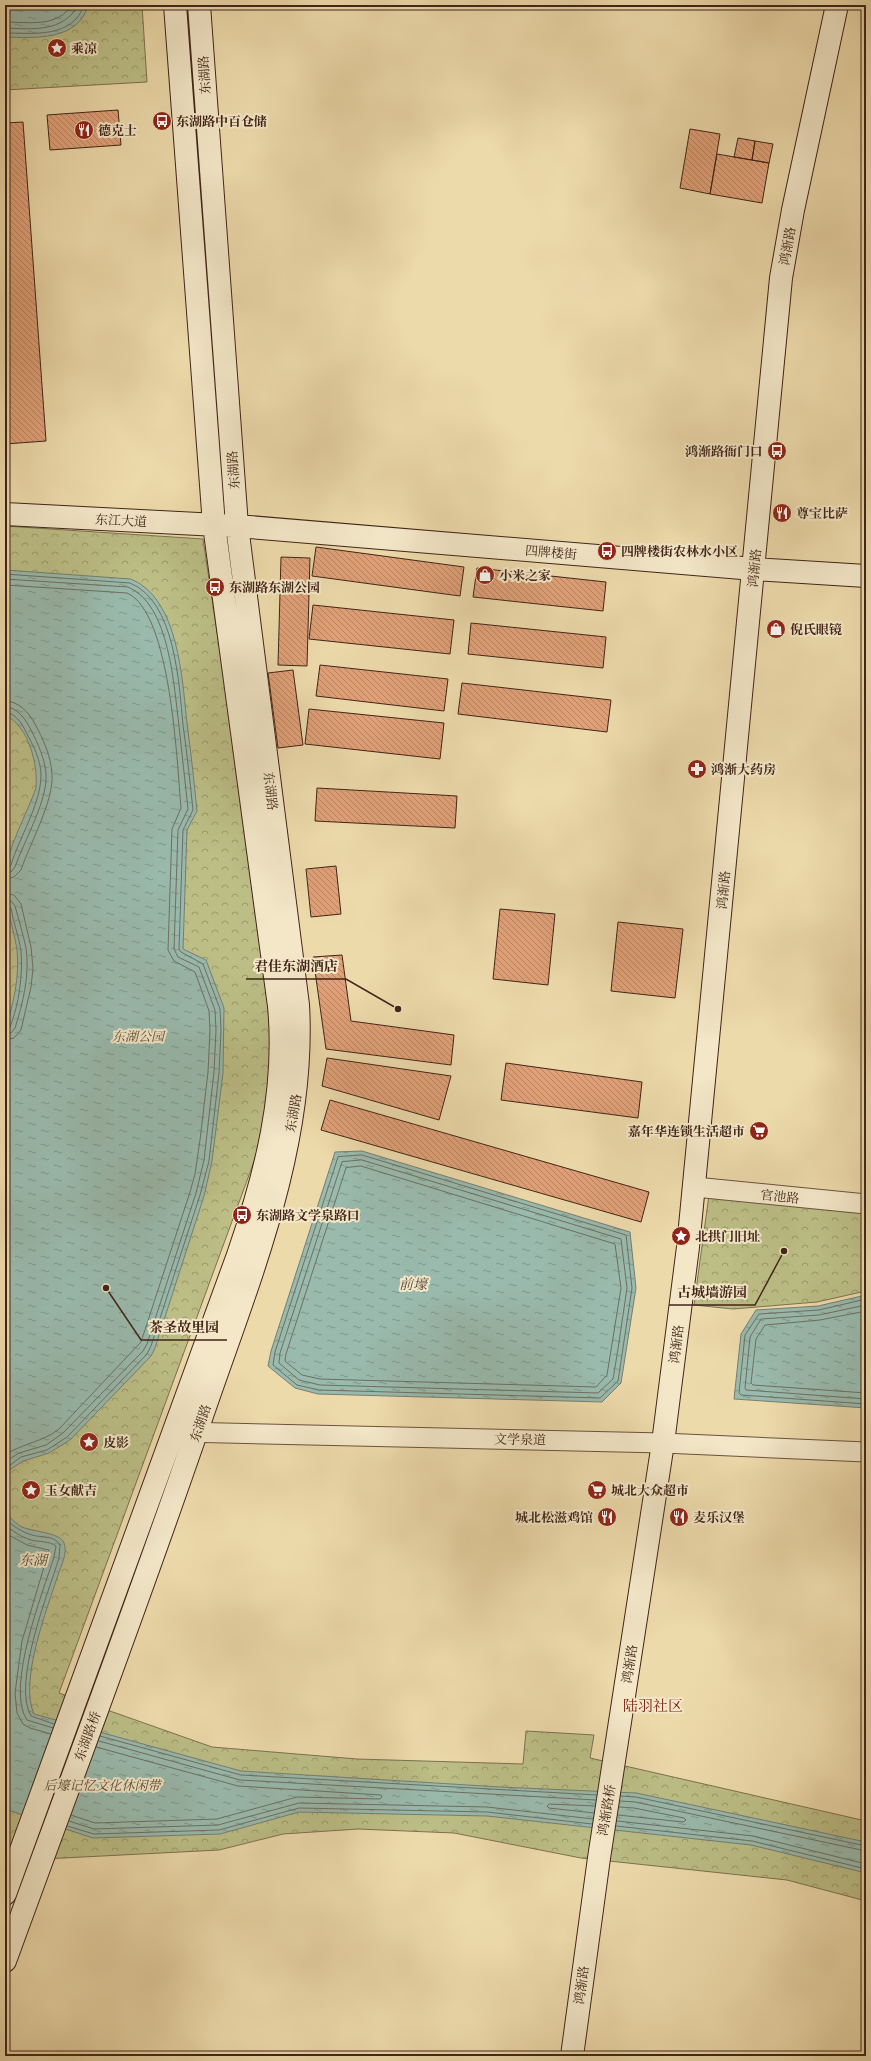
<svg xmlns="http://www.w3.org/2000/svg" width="871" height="2061" viewBox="0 0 871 2061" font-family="Cardo,'Noto Serif SC',serif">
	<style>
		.forest { fill: url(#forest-crowns); stroke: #7e714f }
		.water { fill: url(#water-ripples); stroke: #767e71 }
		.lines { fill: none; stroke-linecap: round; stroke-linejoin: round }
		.shore { stroke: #6d6f62; stroke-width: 1 }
		.building { fill: url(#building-back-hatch); stroke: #412418 }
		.street-casing { stroke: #6c523d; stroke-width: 21 }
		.secondary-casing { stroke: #412418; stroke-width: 24 }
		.street { stroke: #f3e7c8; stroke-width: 19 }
		.secondary { stroke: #f3e7c8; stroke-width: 22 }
		.labels { text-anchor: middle; stroke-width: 4; stroke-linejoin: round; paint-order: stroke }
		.poi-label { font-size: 13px; font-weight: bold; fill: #412418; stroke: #f3e7c8; text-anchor: start }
		.street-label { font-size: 13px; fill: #412418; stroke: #f3e7c8 }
		.park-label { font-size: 13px; font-style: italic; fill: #604a34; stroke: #f3e7c8 }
		.water-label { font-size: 14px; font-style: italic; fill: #574a3d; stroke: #f3e7c8 }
		.quarter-label { font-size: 15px; fill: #7a1f14; stroke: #f3e7c8 }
		.leader { fill: none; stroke: #412418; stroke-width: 1.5 }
		.callout-dot { fill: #412418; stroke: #f3e7c8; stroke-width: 1.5 }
		.callout-label { font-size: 14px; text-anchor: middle; font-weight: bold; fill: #412418; stroke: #f3e7c8; stroke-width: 4; stroke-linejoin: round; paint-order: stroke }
	</style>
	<defs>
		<pattern id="forest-crowns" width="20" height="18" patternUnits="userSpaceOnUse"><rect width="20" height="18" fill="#bcbe86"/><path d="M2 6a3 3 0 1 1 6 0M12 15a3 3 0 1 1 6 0" fill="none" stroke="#9a9a6d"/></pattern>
		<pattern id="water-ripples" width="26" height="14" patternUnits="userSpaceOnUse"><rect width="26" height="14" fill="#99baad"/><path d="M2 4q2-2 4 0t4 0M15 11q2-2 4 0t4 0" fill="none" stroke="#7e978c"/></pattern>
		<pattern id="building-back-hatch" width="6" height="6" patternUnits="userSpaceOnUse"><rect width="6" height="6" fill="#e1a179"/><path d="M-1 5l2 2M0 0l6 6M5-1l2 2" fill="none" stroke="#b88362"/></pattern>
	</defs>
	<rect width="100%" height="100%" fill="#eddaab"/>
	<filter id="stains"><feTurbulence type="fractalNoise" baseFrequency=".005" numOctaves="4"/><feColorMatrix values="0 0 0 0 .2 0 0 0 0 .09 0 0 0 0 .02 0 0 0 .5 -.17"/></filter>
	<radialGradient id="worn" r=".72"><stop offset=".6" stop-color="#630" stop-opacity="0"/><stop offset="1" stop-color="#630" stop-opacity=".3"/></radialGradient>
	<path class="forest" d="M5 5H142L147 82 5 90Z
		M5 526 203 539 265 952 273 1023 270 1083 256 1156 59 1693 212 1747 357 1759 523 1764 526 1731 594 1735 590 1758 866 1821V1901L787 1880 581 1858 454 1833 358 1829 283 1834 219 1850 5 1861Z
		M709 1195 866 1211V1291L817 1302 733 1309 694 1305Z"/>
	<path class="water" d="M5 5H88C79 41 34 38 5 37Z
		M5 570 131 579C179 599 182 679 187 723 191 752 194 782 197 811L187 830 183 949 206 960 224 1008 223 1073 212 1161 204 1196 155 1348 151 1356 70 1440 49 1453 23 1461 11 1469 5 1476V1031C13 1005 20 977 17 950 13 923 2 899 5 872 7 850 28 811 36 788 38 765 29 726 5 715Z
		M362 1151 630 1232 636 1288 621 1383 602 1402 318 1394 295 1388 268 1366 271 1351 335 1152Z
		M866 1295V1408L734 1399 741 1334 756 1310 818 1306Z
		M5 1511C9 1517 14 1522 20 1526 31 1532 60 1532 64 1543 68 1552 61 1566 58 1575 47 1609 19 1681 34 1714L241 1771 500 1787 636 1793 866 1842V1873L751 1845 487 1816 299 1812 220 1834 93 1838 5 1809Z"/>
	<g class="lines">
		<path class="shore" d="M5 22C29 22 57 28 72 5
			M5 28C33 29 62 33 79 5
			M5 33C32 33 73 39 84 5
			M5 574 130 583C175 601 179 683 183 725 187 753 190 782 193 810L183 830 179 949 181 952 203 964 220 1009 221 1030 219 1073 209 1161 200 1195 151 1346 147 1354 67 1437 47 1450 21 1457 5 1469
			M5 579 128 587C170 604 174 688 179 726 182 754 185 781 188 809L178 830 174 949 178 957 199 967 215 1010 216 1030 214 1072 204 1160 196 1193 147 1344 143 1351 63 1433 46 1445 19 1453 5 1462
			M5 585 127 593C171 612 177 763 181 808L172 829 168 950 174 961 195 972 209 1011 210 1030 208 1072 200 1140 195 1174 190 1192 141 1342 59 1429C43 1442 23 1443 5 1455
			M5 701C19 701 29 713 35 724 43 739 51 756 52 774 54 801 30 843 21 870L14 877 5 879
			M5 707C18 707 26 720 31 730 38 744 45 759 46 774 48 800 24 841 15 867L11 872 5 873
			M5 712C15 713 22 723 26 732 33 745 41 760 41 775 41 804 19 838 11 865L5 868
			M5 893 14 895 21 904 31 947 33 968 31 987 21 1030 14 1038 5 1040
			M5 899 11 901 15 906C19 920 23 934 26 948 30 974 23 1003 15 1028L11 1033 5 1034
			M5 904 11 908C13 922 19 936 21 951 23 975 19 1004 10 1027L5 1029
			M362 1155 626 1235 632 1288 618 1381 600 1398 319 1390 297 1385 273 1365 275 1352 338 1157Z
			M362 1160 621 1239 627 1288 618 1349 613 1379 598 1393 320 1385 299 1380 279 1363 280 1353 342 1162Z
			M361 1166 615 1244 621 1288 607 1375 596 1387 320 1379 302 1375 285 1361 286 1354 346 1168Z
			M866 1299 819 1310 759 1314 745 1335 739 1393 741 1395 866 1404
			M866 1305 819 1315 761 1319 750 1337 745 1388 746 1390 866 1399
			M866 1311 820 1320 765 1325 756 1339 751 1383 753 1385 866 1393
			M5 1518C12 1526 22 1532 32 1535 41 1538 55 1535 60 1545L59 1558C48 1594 12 1683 31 1716L54 1724
			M5 1525C13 1531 21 1537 31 1540 38 1542 50 1541 56 1546L54 1557C43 1592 5 1688 27 1720L53 1728
			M5 1533 27 1545 49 1550 22 1641 15 1693 17 1713 23 1724 30 1728 51 1734
			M100 1736 241 1775 597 1795
			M99 1741 240 1780 596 1800
			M621 1796 636 1797 866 1846
			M620 1801 635 1802 866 1851
			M594 1813 549 1808 547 1806 549 1804 595 1806
			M71 1815 95 1823 217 1819 297 1797 380 1799 382 1797 381 1795 238 1786 96 1747
			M618 1815 683 1822 686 1820 684 1818 634 1808 619 1807
			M69 1821 94 1829 218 1825 299 1803 487 1807 593 1819
			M617 1821 753 1836 866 1864
			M67 1826 94 1834 219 1830 299 1808 487 1812 592 1824
			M616 1826 752 1841 866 1869"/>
	</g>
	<path class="building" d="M118 110 121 145 50 150 47 115Z
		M23 122 46 441 5 444V123Z
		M690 129 720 134 710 194 680 188Z
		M738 138 755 141 752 160 734 157Z
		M755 141 773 144 769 163 752 160Z
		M717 154 769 163 762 203 710 194Z
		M316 547 464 567 460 596 312 576Z
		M281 557 310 558 307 666 278 665Z
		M477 568 606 582 603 611 473 597Z
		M313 605 454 620 450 654 309 639Z
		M471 623 606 637 603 668 468 654Z
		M320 665 448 679 444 711 316 696Z
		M293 670 303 745 278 748 268 673Z
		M462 683 611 700 607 732 458 714Z
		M309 709 444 723 440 759 305 744Z
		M317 788 457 796 455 828 315 821Z
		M336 866 341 914 311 917 306 869Z
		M500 909 555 914 548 985 493 979Z
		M618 922 683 929 675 998 611 991Z
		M342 955 351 1021 454 1035 451 1065 326 1049 313 957Z
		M327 1058 451 1076 439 1120 322 1086Z
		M506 1063 642 1082 638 1118 501 1100Z
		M330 1100 649 1192 641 1222 321 1130Z"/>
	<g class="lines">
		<defs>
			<path id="street" d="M695 1187 866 1204
				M182 1432 663 1443 866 1452"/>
			<path id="secondary" d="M5 514 237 526 754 569 866 576
				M5 1894 238 1255C266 1174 287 1092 279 1006L214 525 175 5
				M5 1961C72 1777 141 1595 204 1410 249 1279 306 1145 298 1005L237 526 199 5
				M572 2056 599 1858 663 1443 688 1247 781 278 793 210 837 5"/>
		</defs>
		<use href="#street" class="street-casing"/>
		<use href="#secondary" class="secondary-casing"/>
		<use href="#street" class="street"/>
		<use href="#secondary" class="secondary"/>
	</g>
	<defs>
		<symbol id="sight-disc" viewBox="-11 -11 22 22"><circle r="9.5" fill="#8f2418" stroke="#f3e7c8"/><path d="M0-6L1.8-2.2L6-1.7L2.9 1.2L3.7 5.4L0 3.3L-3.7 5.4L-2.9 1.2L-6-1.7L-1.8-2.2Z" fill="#fff"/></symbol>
		<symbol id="bus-disc" viewBox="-11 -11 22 22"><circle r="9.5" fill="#8f2418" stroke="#f3e7c8"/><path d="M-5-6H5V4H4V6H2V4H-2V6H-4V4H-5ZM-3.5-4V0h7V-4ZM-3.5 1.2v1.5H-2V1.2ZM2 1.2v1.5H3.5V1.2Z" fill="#fff"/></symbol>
		<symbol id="restaurant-disc" viewBox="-11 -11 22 22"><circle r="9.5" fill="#8f2418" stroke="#f3e7c8"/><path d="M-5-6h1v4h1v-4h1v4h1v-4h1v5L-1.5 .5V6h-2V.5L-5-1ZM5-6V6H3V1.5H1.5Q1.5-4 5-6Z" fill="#fff"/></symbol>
		<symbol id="shop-disc" viewBox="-11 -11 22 22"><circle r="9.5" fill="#8f2418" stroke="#f3e7c8"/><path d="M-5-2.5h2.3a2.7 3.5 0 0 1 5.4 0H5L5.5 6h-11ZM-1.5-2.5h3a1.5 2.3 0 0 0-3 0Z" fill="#fff"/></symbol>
		<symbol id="pharmacy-disc" viewBox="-11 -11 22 22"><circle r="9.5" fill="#8f2418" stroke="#f3e7c8"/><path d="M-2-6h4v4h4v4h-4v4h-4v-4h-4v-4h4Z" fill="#fff"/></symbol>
		<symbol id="supermarket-disc" viewBox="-11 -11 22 22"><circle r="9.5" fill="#8f2418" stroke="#f3e7c8"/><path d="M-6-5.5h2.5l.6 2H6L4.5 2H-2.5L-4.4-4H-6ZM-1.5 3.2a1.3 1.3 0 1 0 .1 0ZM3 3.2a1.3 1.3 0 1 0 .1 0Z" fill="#fff"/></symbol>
	</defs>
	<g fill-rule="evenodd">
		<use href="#sight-disc" x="46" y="37" width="22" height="22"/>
		<use href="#bus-disc" x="151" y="110" width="22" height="22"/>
		<use href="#restaurant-disc" x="73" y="119" width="22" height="22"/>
		<use href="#bus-disc" x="766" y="440" width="22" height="22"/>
		<use href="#restaurant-disc" x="771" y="502" width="22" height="22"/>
		<use href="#bus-disc" x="596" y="540" width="22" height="22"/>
		<use href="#shop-disc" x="474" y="564" width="22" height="22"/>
		<use href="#bus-disc" x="204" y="576" width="22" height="22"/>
		<use href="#shop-disc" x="765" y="618" width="22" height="22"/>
		<use href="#pharmacy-disc" x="686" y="758" width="22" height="22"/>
		<use href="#supermarket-disc" x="748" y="1120" width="22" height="22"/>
		<use href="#bus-disc" x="231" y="1204" width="22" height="22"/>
		<use href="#sight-disc" x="670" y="1225" width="22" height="22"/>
		<use href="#sight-disc" x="78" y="1431" width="22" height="22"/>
		<use href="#sight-disc" x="20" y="1479" width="22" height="22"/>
		<use href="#supermarket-disc" x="586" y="1479" width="22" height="22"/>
		<use href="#restaurant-disc" x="596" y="1506" width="22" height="22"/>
		<use href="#restaurant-disc" x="668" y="1506" width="22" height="22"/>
	</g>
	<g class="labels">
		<g class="poi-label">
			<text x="71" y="53">乘凉</text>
			<text x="176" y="126">东湖路中百仓储</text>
			<text x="98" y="135">德克士</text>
			<text x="763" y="456" text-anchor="end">鸿渐路衙门口</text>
			<text x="796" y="518">尊宝比萨</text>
			<text x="621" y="556">四牌楼街农林水小区</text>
			<text x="499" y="580">小米之家</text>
			<text x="229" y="592">东湖路东湖公园</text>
			<text x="790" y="634">倪氏眼镜</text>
			<text x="711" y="774">鸿渐大药房</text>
			<text x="745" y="1136" text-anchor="end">嘉年华连锁生活超市</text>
			<text x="256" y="1220">东湖路文学泉路口</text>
			<text x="695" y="1241">北拱门旧址</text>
			<text x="103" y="1447">皮影</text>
			<text x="45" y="1495">玉女献吉</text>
			<text x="611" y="1495">城北大众超市</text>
			<text x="593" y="1522" text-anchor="end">城北松滋鸡馆</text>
			<text x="693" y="1522">麦乐汉堡</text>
		</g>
		<g class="street-label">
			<text transform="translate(204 75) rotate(-94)" y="5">东湖路</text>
			<text transform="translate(787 246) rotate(-80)" y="5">鸿渐路</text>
			<text transform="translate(233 470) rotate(-94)" y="5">东湖路</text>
			<text transform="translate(121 520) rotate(3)" y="5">东江大道</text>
			<text transform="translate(551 552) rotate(5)" y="5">四牌楼街</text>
			<text transform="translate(754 568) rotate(-85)" y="5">鸿渐路</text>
			<text transform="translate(271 791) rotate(83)" y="5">东湖路</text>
			<text transform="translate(723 890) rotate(-85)" y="5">鸿渐路</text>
			<text transform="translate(293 1113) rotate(-80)" y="5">东湖路</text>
			<text transform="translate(780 1196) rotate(6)" y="5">官池路</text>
			<text transform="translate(676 1344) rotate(-83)" y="5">鸿渐路</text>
			<text transform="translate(200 1423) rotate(-71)" y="5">东湖路</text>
			<text transform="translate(520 1439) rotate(1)" y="5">文学泉道</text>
			<text transform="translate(629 1664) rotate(-81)" y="5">鸿渐路</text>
			<text transform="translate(87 1736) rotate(-70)" y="5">东湖路桥</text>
			<text transform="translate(606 1810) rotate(-81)" y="5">鸿渐路桥</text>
			<text transform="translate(581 1985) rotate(-82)" y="5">鸿渐路</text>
		</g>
		<g class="park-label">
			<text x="138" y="1041">东湖公园</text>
			<text x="102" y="1790">后壕记忆文化休闲带</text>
		</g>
		<g class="water-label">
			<text x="413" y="1289">前壕</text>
			<text x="33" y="1565">东湖</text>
		</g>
		<g class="quarter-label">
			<text x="653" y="1711">陆羽社区</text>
		</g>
	</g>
	<path class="leader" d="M398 1009L346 979H246M784 1251L755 1305H669M106 1288L141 1340H227"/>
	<g class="callout-dot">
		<circle cx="398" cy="1009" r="4"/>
		<circle cx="784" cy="1251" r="4"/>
		<circle cx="106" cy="1288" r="4"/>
	</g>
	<g class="callout-label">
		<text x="296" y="971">君佳东湖酒店</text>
		<text x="712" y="1297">古城墙游园</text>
		<text x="184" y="1332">茶圣故里园</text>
	</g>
	<rect width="871" height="2061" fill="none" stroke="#eddaab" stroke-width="20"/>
	<rect x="6" y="6" width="859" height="2049" fill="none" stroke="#412418" stroke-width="2"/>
	<rect x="10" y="10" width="851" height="2041" fill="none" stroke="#412418"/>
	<rect width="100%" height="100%" filter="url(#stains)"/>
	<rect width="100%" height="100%" fill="url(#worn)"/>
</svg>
